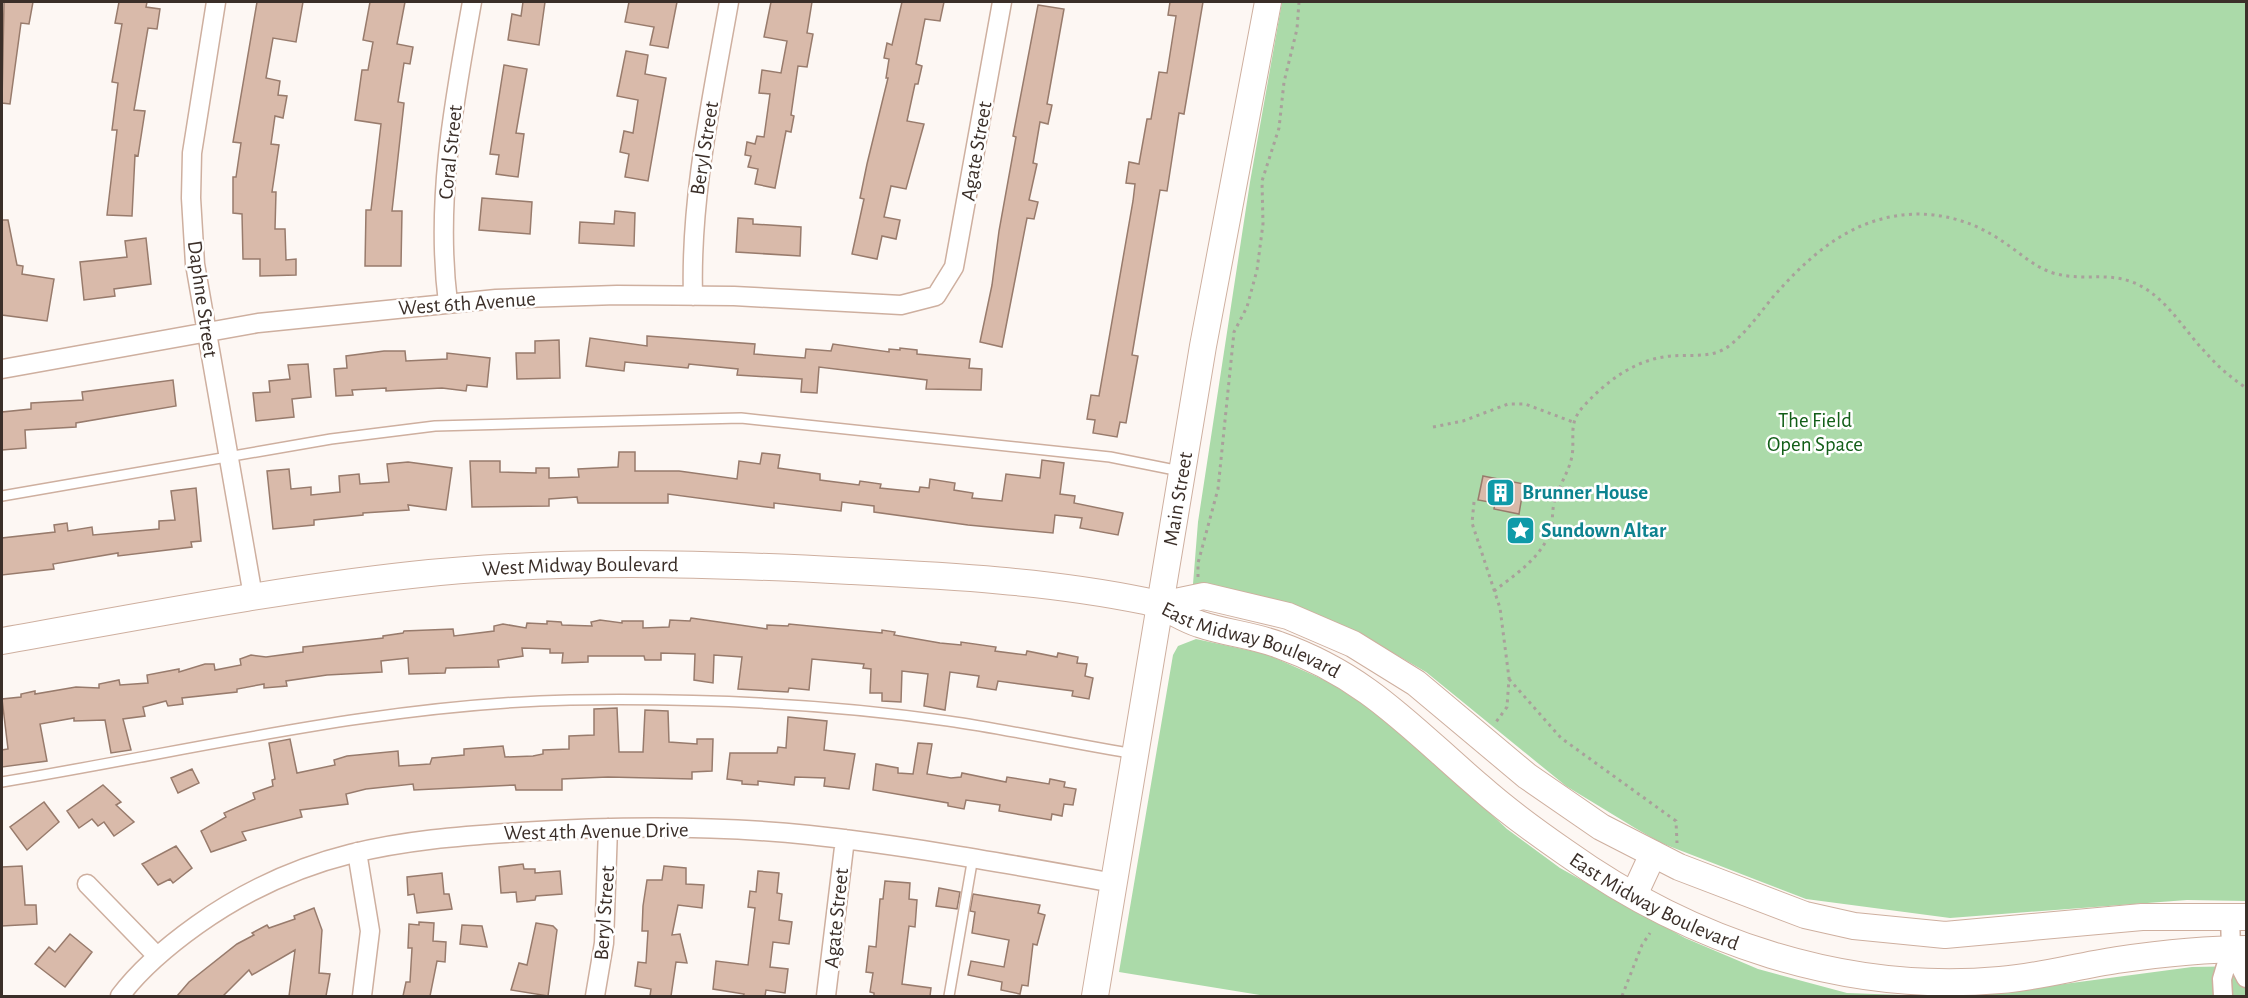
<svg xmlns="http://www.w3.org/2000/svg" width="2248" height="998" viewBox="0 0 2248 998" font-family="'Alegreya Sans',sans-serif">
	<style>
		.green { fill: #abdaa9 }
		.building { fill: #d9baaa; stroke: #987b6c; stroke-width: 1.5 }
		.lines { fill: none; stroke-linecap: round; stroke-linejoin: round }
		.service-casing { stroke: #ceaf9f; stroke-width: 12 }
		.minor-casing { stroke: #ceaf9f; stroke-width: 21 }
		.secondary-casing { stroke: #ceaf9f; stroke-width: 28 }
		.path { stroke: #a9a09b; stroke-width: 3; stroke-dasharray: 3 4.5; stroke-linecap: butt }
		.service { stroke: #fff; stroke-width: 9 }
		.minor { stroke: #fff; stroke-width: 18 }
		.secondary { stroke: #fff; stroke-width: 26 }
		.labels { text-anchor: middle; stroke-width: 5; stroke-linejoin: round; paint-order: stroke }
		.street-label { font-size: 21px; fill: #3b2f29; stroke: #fff }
		.park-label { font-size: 21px; fill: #125e18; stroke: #fff }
		.culture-label { font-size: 21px; font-weight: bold; fill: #0d838f; stroke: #fff; text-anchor: start }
	</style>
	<rect width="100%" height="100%" fill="#fdf7f3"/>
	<path class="green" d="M1282 2H2246V901L2187 900 1950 918 1806 899 1661 843 1635 828 1566 786 1426 672 1360 634 1286 605 1193 584 1198 522 1250 182Z
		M1196 639 1266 654 1329 682 1398 727 1507 829 1560 868 1685 938 1758 969 1847 993 1929 996H1266L1119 972 1173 655 1178 646Z
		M2246 966V996H1974L2192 967Z"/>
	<path class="building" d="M4 2H33L29 24 21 23 10 104 2 103Z
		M119 2H147L146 7 160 9 157 29 148 28 134 110 145 111 138 156 135 155 132 216 107 215 117 130H112L118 83 112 82 122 24 115 23Z
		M257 2H303L296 42 273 38 266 78 280 81 278 95 287 96 283 118 275 116 271 144 279 145 272 192H276L275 229H285L286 260 296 259V275L260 276V259H243L242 214 233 213V177H236L241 143 233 142Z
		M370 2H405L397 44 413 47 410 64 404 63 398 102 404 103 392 211H402L401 266H365L366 210H371L381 124 355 120 362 70H368L373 42 363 40Z
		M523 2H545L539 45 508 40 512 14 521 16Z
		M629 2H677L668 48 650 45 654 27 625 22Z
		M771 2H812L807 33 813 34 807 67 798 66 791 115 794 116 791 132 786 131 775 188 755 184 758 169 748 167 751 156 745 155 747 142 755 144 757 136 764 137 770 94 759 93 762 70 781 73 787 41 764 37Z
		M902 2H944L940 21 925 19 916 64 922 66 918 84H915L907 121 924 124 906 189 891 186 884 217 900 220 896 239 882 236 877 259 852 254 864 199 860 198 867 164 888 78H886L889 59 884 58 887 43 892 45Z
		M1170 2H1203L1184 114 1179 113 1167 191 1160 190 1132 355 1138 356 1126 423 1120 422 1117 437 1093 433 1095 420 1087 419 1091 395 1099 396 1133 201 1135 184 1126 183 1129 162 1139 164 1147 119H1151L1159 72 1167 73 1176 16 1168 15Z
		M1038 5 1064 9 1047 104 1052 105 1048 124 1040 122 1033 163 1037 164 1029 200 1038 202 1034 219 1027 218 1002 347 980 342 992 285 999 231 1016 137 1013 136Z
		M626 51 648 55 645 74 666 78 648 181 625 177 629 154 620 152 624 131 633 133 638 100 617 96Z
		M504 65 527 69 516 133 524 134 518 177 496 174 499 155 490 154Z
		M482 198 532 202 530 234 479 230Z
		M615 211 635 213 634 246 579 243 580 222 614 224Z
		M738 218 753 219V224L801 227 800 256 736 252Z
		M2 220H8L17 265 23 266 22 274 54 279 47 321 2 315Z
		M146 238 151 284 114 289 115 296 84 300 80 262 127 257 125 241Z
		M647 336 755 344 754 354 805 358 806 349 831 351 833 344 889 352V349L900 350V348L917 350V354L970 359 969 368 982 369 981 390 926 389 927 380 819 367 817 393 801 392 802 379 737 375 738 369 689 364 688 368 625 362 624 371 586 366 590 338 647 346Z
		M559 340 560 378 517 379 516 353H535V341Z
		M384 351H405L406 361 447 359V353L490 358 487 387 467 385 466 391 442 388 386 391V388L352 390 353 395 336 396 334 369 347 368 346 356Z
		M308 364 311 397 292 399 294 417 256 421 253 393 270 392 269 381 290 379 288 365Z
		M173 380 176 406 76 423V427L25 430 26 448 2 450V412L31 409V403L83 400 82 392Z
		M619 452H635V471H679L737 479 739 461 760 464 762 453 780 455 778 468 820 474V480L859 485 860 481 881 484 880 488 919 492 920 487 929 488 930 479 955 483 954 490 973 493 972 498 1002 501 1006 474 1040 478 1042 460 1064 463 1060 494 1075 496 1074 503 1123 513 1118 535 1080 528 1082 518 1055 515 1053 533 968 525 874 512V506L842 502 841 511 774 503V508L668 494V503H578L577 497 549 499V506L472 507 470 461H500V472L536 473V468H549V478L579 477 578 469 618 467Z
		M408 462 452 468 446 510 408 505 409 510 363 513V515L314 520V525L273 529 267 471 289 469 291 489 311 487V495L340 492 339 476 359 474 360 484 389 482 387 464Z
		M1483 476 1524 484 1519 514 1494 509 1495 503 1478 500Z
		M196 488 201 541 191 542 192 547 118 556V553L53 564 54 569 2 575V538L55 532 54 525 67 523 68 531 92 527 93 535 159 529V521L175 520 171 491Z
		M691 618 767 629V625L788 626 789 624 882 633V630L895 632 894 635 940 643 961 645V642L996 647 995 651 1026 655 1027 651 1057 657 1058 653 1078 657 1077 663 1087 664 1085 676 1093 678 1089 699 1072 696 1073 691 998 681 996 690 977 687 979 676 950 672 945 710 924 706 928 674 902 671 901 702 882 701V693H870L871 669 863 668 864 664 812 659 809 690 789 688 788 692 738 689 742 657 714 655 713 683 694 680 695 654 661 653V660H645L644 656H588V662L562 663 563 653H550V649L522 648 523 656 498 660 499 667 446 668 445 673 409 674 408 658 381 661 382 672 327 675 286 681 287 686 264 688V684L237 689V692L182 698 183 704 168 706 166 701 143 707 145 716 123 719 131 750 111 753 105 720 74 721V718L40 724 47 761 2 767V750L8 749 2 699 21 697V694L35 691V694L76 687 99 688V684L119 680 120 685 148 683 147 675 179 669V672L205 664H214L215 670 241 665 240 659 251 655 266 657 303 652V647L383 638V636L403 633 404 631 453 629 454 636 494 631V626L503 624 526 628 527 623 547 624V621L561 622 562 625 592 626 591 622 600 620 622 623V621H643V628L669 627 670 620 690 621Z
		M617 708 619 752H643L645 710 668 711 669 742 697 744V739H713L712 771 692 772V779L608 777 562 779V790H516L515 785 414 790 413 784 366 789 346 794 348 804 300 810 302 817 242 832 246 840 211 852 201 831 226 817 224 813 255 799 253 793 273 786 272 780 275 779 269 743 290 739 297 773 335 765 334 760 347 756 398 751 399 766 430 764 432 758 464 755V749L503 746 505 757 533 756 543 754V750L569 749V736L594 735V709Z
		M788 717 827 721 824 750 855 754 849 789 824 786 825 778 795 777 794 785 758 781V785L742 784V781L727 779 730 753H777L778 747 786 748Z
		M918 743 932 744 927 774 951 778 961 777 962 773 1006 782 1007 777 1049 784 1050 779 1065 782 1064 787 1076 789 1073 805 1064 804 1062 816 1052 814 1051 820 999 811 1000 805 966 800 964 809 948 806V803L873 790 876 764 898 768V773L913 774Z
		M192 769 199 783 178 793 171 778Z
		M103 785 121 802 116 805 134 822 114 836 104 822 98 826 92 819 79 828 67 811Z
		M44 802 59 822 27 850 10 827Z
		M176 846 192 868 173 883 170 879 158 885 142 864Z
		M523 864 524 869H535V873L560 871 562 894 536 896 535 900 517 902 516 892 501 893 499 867Z
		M22 866 25 905H36L37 924 2 926V867Z
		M664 866 686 868V884L704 885 702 908 678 905 672 935 680 934 687 963 676 962 671 996H650L651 989 635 986 638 962 646 963 648 931H642L643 906 647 880H662Z
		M758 871 779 873 777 893 782 894 779 920 792 922 789 944 773 942 770 967 788 969 785 993 766 990 765 996H743L744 994 713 989 716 961 748 965 755 908 748 907 750 891 756 892Z
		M442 873 444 894H449L452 909 417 913 414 894 408 895 407 877Z
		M885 881 910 883 909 899 917 900 915 927 909 926 902 984 931 988 930 996H874V993L870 992 873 973 866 972 869 946 876 947 880 899H883Z
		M939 888 960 892 957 909 936 906Z
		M973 894 1040 905 1038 913 1045 915 1037 945 1033 944 1028 986 1022 985 1020 994 1001 990 1002 982 968 975 971 961 1004 967 1009 940 972 933 975 912 970 911Z
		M314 908 322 930 319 973 330 974 326 996H289L295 950 252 975 249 970 223 996H177L189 982 237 944 254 935 252 933 267 925 269 928 295 919 294 916Z
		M419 922 434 923 433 941 446 942 445 962 437 961 430 996H403L406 982H410L412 948H408L409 924 419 925Z
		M536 923 553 926 557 930 548 996 511 990 519 963 527 965Z
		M462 925 482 926 487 947 460 944Z
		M70 934 92 952 65 987 35 964 49 947 55 952Z"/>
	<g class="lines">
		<defs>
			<path id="service" d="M2 496 331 439 435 426 621 421 741 418 1110 457 1180 471
				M2 782C190 751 378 704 570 700 696 698 823 703 948 721 1011 730 1073 744 1135 754
				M949 996 973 857"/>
			<path id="minor" d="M216 2 192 153 191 198 195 264 253 596
				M693 296C690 197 712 99 729 2
				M448 303C435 200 454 102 472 2
				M2 369 258 323 496 299 617 295 734 296 901 305 936 296 954 267 1002 2
				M357 852 370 931 362 996
				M87 884 157 956
				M2231 949 2246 978
				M120 996C141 968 169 945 197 925 301 851 396 840 520 832 616 826 713 825 809 835 912 846 1013 865 1115 883
				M595 996 604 943 608 828
				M826 996 845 839
				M2223 996 2222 979 2231 949 2230 916"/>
			<g id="secondary">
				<path d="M1161 605 1204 596 1288 616 1353 644 1416 683 1527 776 1601 827 1679 867 1805 915 1854 926 1945 935 2142 917H2246"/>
				<path id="s1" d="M2 641C138 617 274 590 411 575 558 559 703 563 850 571 948 576 1048 581 1145 601 1165 605 1180 618 1199 624 1225 633 1253 635 1279 645 1367 676 1412 729 1480 787 1507 811 1536 832 1565 852 1691 942 1845 994 2000 980 2039 977 2077 966 2117 960 2159 954 2204 949 2246 949"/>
				<path d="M1634 895 1653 854"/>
				<path id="s2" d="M1095 996 1203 346 1268 2"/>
			</g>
		</defs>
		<use href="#service" class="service-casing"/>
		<use href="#minor" class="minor-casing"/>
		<use href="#secondary" class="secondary-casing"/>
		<path class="path" d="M1433 427 1463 421 1508 404H1525L1573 422
			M1474 502 1472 523 1500 608 1509 678 1507 707 1496 722
			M1198 577V563L1218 489 1234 332 1247 307 1257 270 1263 224 1262 181 1279 128 1284 82 1297 29 1299 2
			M1494 591C1516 574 1544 556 1551 528 1553 520 1552 512 1554 503 1558 487 1569 472 1572 456 1575 438 1568 424 1582 408 1605 382 1635 359 1671 356 1690 354 1712 359 1729 346 1747 332 1759 314 1773 297 1794 273 1817 250 1845 234 1896 205 1954 208 2002 241 2019 252 2034 267 2053 273 2087 283 2113 268 2146 289 2171 305 2187 334 2208 355 2219 368 2232 378 2246 388
			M1509 679 1561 738 1676 821 1677 843
			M1622 996 1642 945 1650 933"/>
		<use href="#service" class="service"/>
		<use href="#minor" class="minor"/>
		<use href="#secondary" class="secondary"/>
	</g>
	<defs>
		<symbol id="building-square" viewBox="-11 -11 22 22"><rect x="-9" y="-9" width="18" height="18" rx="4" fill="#0f9aa8" stroke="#fff"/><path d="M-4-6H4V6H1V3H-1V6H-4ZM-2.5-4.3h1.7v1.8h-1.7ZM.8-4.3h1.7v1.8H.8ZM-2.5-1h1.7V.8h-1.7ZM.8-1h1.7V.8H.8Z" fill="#fff"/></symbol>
		<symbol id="sight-square" viewBox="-11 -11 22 22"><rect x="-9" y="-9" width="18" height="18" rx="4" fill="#0f9aa8" stroke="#fff"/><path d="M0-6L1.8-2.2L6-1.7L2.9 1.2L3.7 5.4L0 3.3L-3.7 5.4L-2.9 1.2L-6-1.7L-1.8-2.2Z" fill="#fff"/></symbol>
	</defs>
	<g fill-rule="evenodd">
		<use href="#building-square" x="1484" y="476" width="33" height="33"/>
		<use href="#sight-square" x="1504" y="514" width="33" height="33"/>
	</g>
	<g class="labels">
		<g class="street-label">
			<text transform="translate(704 148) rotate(-81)" y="7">Beryl Street</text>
			<text transform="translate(976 151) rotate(-80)" y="7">Agate Street</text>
			<text transform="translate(450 152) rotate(-84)" y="7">Coral Street</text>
			<text transform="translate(203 299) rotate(82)" y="7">Daphne Street</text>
			<text transform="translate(467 303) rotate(-4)" y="7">West 6th Avenue</text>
			<text dy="7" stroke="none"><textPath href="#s2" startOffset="504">Main Street</textPath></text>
			<text dy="7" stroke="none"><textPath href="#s1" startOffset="584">West Midway Boulevard</textPath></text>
			<text dy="7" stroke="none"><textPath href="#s1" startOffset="1264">East Midway Boulevard</textPath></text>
			<text transform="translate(596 831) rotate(-1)" y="7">West 4th Avenue Drive</text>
			<text dy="7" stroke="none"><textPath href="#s1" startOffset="1750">East Midway Boulevard</textPath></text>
			<text transform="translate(604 913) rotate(-86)" y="7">Beryl Street</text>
			<text transform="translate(836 918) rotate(-84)" y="7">Agate Street</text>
		</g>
		<g class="park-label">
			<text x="1815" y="427">The Field<tspan x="1815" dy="24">Open Space</tspan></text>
		</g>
		<g class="culture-label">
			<text x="1522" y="499">Brunner House</text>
			<text x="1541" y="537">Sundown Altar</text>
		</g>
	</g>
	<rect width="2248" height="998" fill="none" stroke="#3b2f29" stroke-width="6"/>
</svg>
